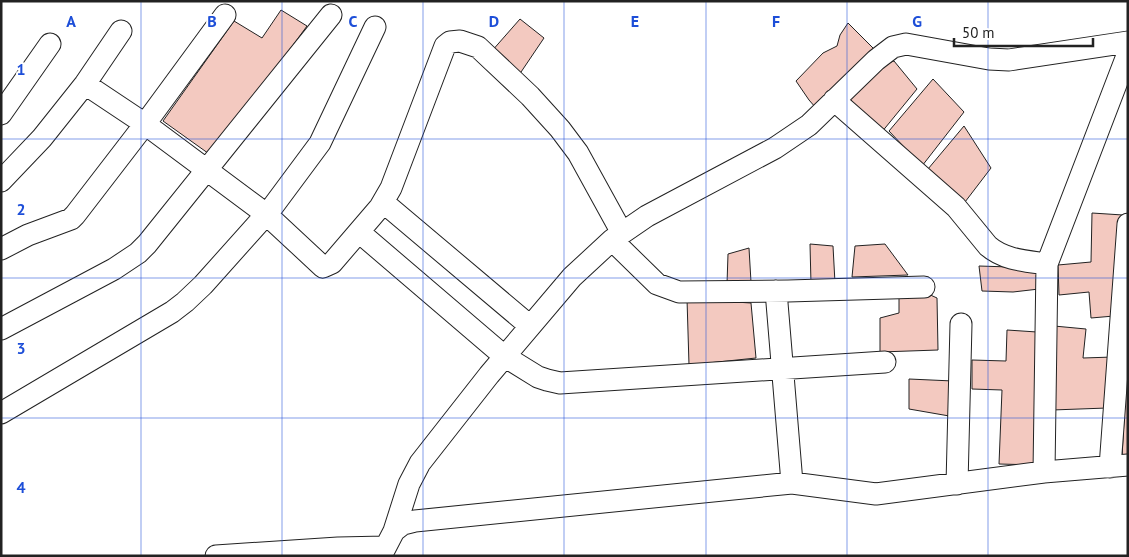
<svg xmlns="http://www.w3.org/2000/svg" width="1129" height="557" viewBox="0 0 1129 557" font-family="'PT Sans',sans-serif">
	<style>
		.building { fill: #f3c9c0; stroke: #222 }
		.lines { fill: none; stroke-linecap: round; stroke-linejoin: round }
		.minor-casing { stroke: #222; stroke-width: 23 }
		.minor { stroke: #fff; stroke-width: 21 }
		.grid { fill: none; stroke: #1d4ed8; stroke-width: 1; stroke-opacity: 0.55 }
		.grid-label { font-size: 16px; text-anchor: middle; font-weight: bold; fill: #1d4ed8; stroke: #fff; stroke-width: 4; stroke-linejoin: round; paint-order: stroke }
	</style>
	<rect width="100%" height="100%" fill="#fff"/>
	<path class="building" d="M281 10 307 26 212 156 163 121 234 21 262 38Z
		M520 19 544 38 519 75 491 52Z
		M848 23 878 53 816 108 809 100 796 81 823 53 837 46 840 35Z
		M894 61 917 89 881 133 849 98 876 67Z
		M933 79 964 112 922 166 889 131Z
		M964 126 991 168 965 202 928 169Z
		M1092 213 1123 215 1114 316 1091 318 1089 292 1059 295 1058 265 1091 262Z
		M810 244 833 246 835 283 811 284Z
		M885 244 908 275 852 277 855 246Z
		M749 248 751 282 727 284 728 254Z
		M979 266 1041 268 1039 289 1013 292 982 291Z
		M899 292 926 293 937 298 938 350 880 352V318L899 313Z
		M687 299 751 303 756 358 689 365Z
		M1054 326 1086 329 1083 358 1113 357 1107 408 1052 410Z
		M1007 330 1037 332V465L999 464 1002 390 972 389V360L1006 361Z
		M909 379 953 381 955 417 909 409Z
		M1126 382H1128V457L1122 458Z"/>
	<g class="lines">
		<defs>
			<path id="minor" d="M85 84 145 124 266 214 323 267 332 263 380 207 391 188 445 46 450 42 460 41 478 47 530 96 560 129 578 153 622 233
				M834 100 956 207 988 246C1004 260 1026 261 1047 264
				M1 114 50 44
				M1 181 42 138 85 84 121 31
				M383 202 530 326
				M359 232 504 356 538 377 547 380 560 383 885 362
				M612 240 657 284 679 292 788 291 924 287
				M1 249 28 235 71 219 75 215 145 124 225 15
				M776 291 792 483
				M1 329 114 269 138 253 147 244 331 15
				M1 413 172 312 185 302 203 285 271 209 320 143 375 27
				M1110 467 1128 224
				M1044 472 1047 264 1128 53
				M957 484 961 324
				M394 531 403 524 415 521 792 483 876 494 1044 472 1128 465
				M216 556 338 548 385 547
				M381 556 394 531 409 484 420 463 489 375 572 277 612 240 647 216 775 148 809 125 876 60 893 47 906 44 989 59 1009 60 1128 42"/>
		</defs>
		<use href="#minor" class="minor-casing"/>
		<use href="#minor" class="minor"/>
	</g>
	<path class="grid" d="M141 1V556M282 1V556M423 1V556M564 1V556M706 1V556M847 1V556M988 1V556M1 139H1128M1 278H1128M1 418H1128"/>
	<g class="grid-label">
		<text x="71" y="27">A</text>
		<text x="212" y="27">B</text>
		<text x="353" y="27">C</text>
		<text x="494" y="27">D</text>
		<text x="635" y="27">E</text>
		<text x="776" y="27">F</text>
		<text x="917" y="27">G</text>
		<text x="21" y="75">1</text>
		<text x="21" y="215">2</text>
		<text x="21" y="354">3</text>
		<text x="21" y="493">4</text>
	</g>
	<rect width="1129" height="557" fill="none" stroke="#222222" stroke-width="5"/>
	<path d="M954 38v8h139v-8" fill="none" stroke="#222222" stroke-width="2.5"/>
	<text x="962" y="38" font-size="15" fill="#222222" stroke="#ffffff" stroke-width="4" paint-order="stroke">50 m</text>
</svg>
